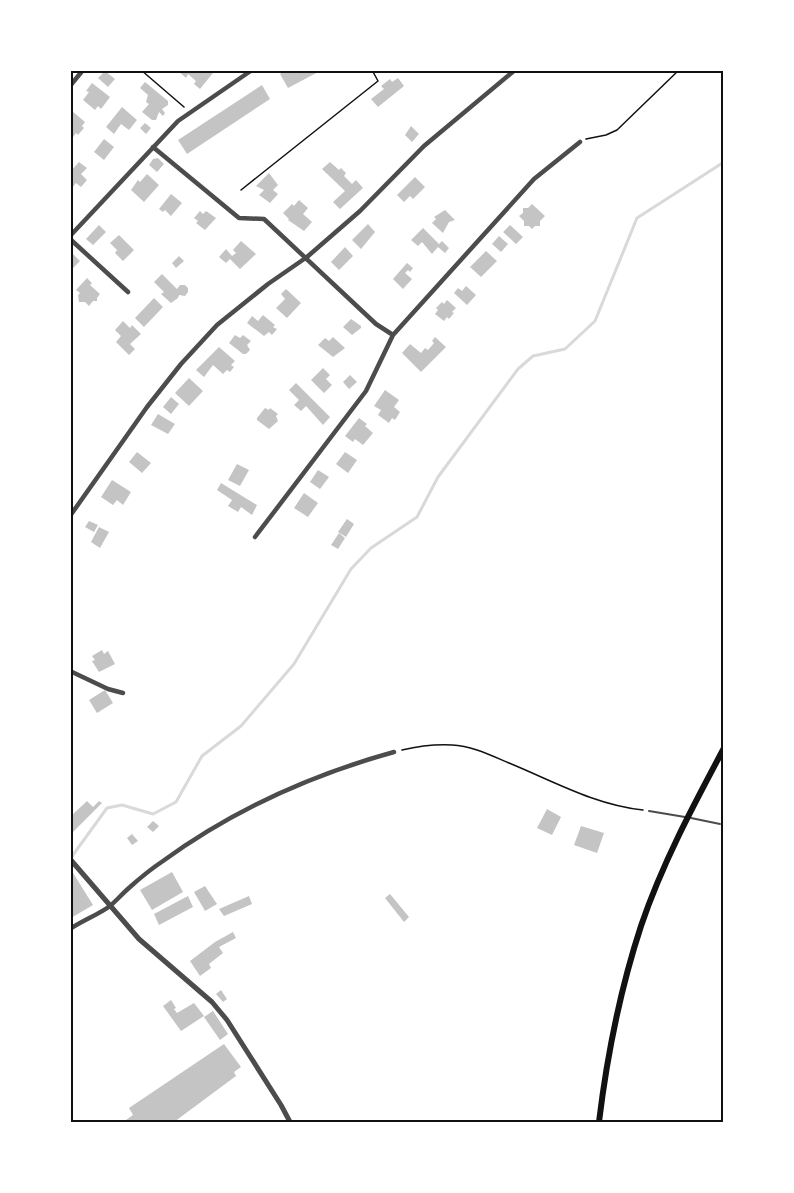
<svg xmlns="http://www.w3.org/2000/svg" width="794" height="1193" viewBox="0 0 794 1193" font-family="'Roboto Condensed',sans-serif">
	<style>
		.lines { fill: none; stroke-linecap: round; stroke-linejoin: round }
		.stream { stroke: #d9d9d9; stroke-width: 3 }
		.building { fill: #c4c4c4 }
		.path { stroke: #111; stroke-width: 1.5 }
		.service { stroke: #4c4c4c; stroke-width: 2 }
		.minor { stroke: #4c4c4c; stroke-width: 4.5 }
		.tertiary { stroke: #4c4c4c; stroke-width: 5 }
		.secondary { stroke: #111; stroke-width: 6 }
		.neatline { fill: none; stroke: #111; stroke-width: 2 }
	</style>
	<rect width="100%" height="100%" fill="#fff"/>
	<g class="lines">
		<path class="stream" d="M70 859 107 808 122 805 153 814 176 802 202 756 241 726 294 664 351 569 371 548 417 517 438 477 518 369 533 356 565 349 595 321 637 218 724 162"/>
	</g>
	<path class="building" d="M177 70H210L213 73 200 89 194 84 196 81 188 74 186 78Z
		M286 70H322L288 88 280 74Z
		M105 71 115 79 108 87 98 78Z
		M398 78 404 86 378 107 371 99 384 89 381 86 390 79 392 82Z
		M145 82 168 101V105L162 109 165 113 163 116 159 112 156 120H152L142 112 149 104 146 102 148 95 140 88Z
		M92 83 110 97 101 109 98 106 95 110 83 100 89 92 86 91Z
		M262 85 270 99 187 154 178 140Z
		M122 107 137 120 129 130 121 124 114 134 106 127Z
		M72 111 85 122 82 126 84 128 78 135 76 133 73 137 70 135Z
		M145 123 151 128 146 134 140 128Z
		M411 126 419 134 412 142 405 135Z
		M104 139 114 147 104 160 94 152Z
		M158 158 164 164 157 172 149 165 153 159Z
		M79 162 87 168 81 174 87 180 81 187 76 183 72 188 70 186V172Z
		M330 162 339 170 341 168 346 173 344 176 352 184 356 180 363 188 340 209 333 202 345 191 322 169Z
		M269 173 278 185 273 190 278 194 270 203 259 195 264 190 256 186Z
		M147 174 159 185 144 202 131 190 138 180 140 182Z
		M415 177 425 187 413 199 410 196 404 202 397 195Z
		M171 194 182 203 171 216 165 210 163 212 159 209Z
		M299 200 308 208 303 214 312 222 304 231 288 220 289 219 283 213 292 204 294 206Z
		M532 204 545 216 540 221V226H535L532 229 529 226H524V221L519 216 523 213V208H528Z
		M445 210 455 220 449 222 443 233 432 223 436 219 434 217Z
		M200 211 203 214 206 211 216 218 205 230 196 223 198 221 194 218Z
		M368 224 375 232 361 249 352 240Z
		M99 225 106 232 93 245 86 239Z
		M510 225 523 237 516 244 503 232Z
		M423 228 439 244 442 241 449 248 445 253 438 247 432 254 422 242 418 246 411 240Z
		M119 235 134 250 123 261 115 253 117 250 110 243Z
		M499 236 508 244 501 252 492 244Z
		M241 241 256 254 240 269 230 259 226 263 219 257 226 249 232 256 236 253 233 250Z
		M345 247 353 256 339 270 331 262Z
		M486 251 497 261 481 277 470 267Z
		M73 254 80 261 70 271V257Z
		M179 256 184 261 176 268 172 263Z
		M407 263 413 268 410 272 408 270 405 273 412 279 403 289 393 279Z
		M162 274 177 289 180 285H185L188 288V292L185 296 179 295 178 298 171 303 161 294 164 292 154 282Z
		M87 278 92 283 90 285 100 294 97 298V301H93L89 306 85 302H79L78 295 80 293 76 290Z
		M466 286 476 295 467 305 454 293 458 288 462 291Z
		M286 289 301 303 287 318 276 308 285 299 281 294Z
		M154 298 163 307 144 327 135 318Z
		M447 300 456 308 452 312 454 313 449 319 447 317 444 321 435 314 438 310 436 308 442 302 444 304Z
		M263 315 275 325 273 327 277 329 272 335 269 332 264 336 247 323 252 316 258 321Z
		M351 319 361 326V328L352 335 343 327Z
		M123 321 130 328 132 325 141 334 130 344 135 349 129 355 116 342 121 336 115 330Z
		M235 335 240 338 243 335 251 341 247 345 250 350 246 354H243L229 343Z
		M333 337 345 348 333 357 318 345 325 338 329 341Z
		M435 337 446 347 421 372 402 353 410 344 421 353 425 348 428 350 434 343 432 341Z
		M219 347 235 361 231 365 234 367 230 372 227 370 223 374 213 365 204 377 196 370Z
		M323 368 330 375 326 379 332 385 324 393 311 380Z
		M350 375 357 382 349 389 343 382Z
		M189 378 203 391 189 406 175 393Z
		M296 383 330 417 323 425 306 406 301 411 294 405 299 400 289 390Z
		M385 390 399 400 394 407 400 412 395 420 392 418 389 423 378 415 381 410 374 406Z
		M171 397 179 404 171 414 163 407Z
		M265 408 269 410 270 408 278 414 276 416 278 421 269 429 257 420V418Z
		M158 414 175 424 168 434 151 425Z
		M359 418 367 424 365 426 373 433 363 445 355 439 353 442 345 436Z
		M137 452 151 463 142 473 129 462Z
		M345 452 357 460 348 473 336 464Z
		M237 464 249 470 240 486 228 480Z
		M318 470 329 477 320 489 310 482Z
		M112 480 131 492 123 505 117 500 113 505 101 497Z
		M221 483 257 505 252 515 241 507 238 512 228 506 232 500 217 490Z
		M304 493 318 503 308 517 294 508Z
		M347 519 354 524 346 537 338 532Z
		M89 521 98 525 94 532 85 527Z
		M99 527 109 532 100 548 91 542Z
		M339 533 345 538 338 549 331 545Z
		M102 650 104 654 108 651 115 664 99 672 92 661 95 660 92 656Z
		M105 690 113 703 97 713 89 700Z
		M87 801 93 807 99 801 102 803 70 835V817Z
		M547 809 561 817 552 835 537 828Z
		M153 821 159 826 153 832 147 827Z
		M581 826 604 833 597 853 574 845Z
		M132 834 138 841 132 845 127 838Z
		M70 868 93 905 71 918 70 917Z
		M172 872 183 892 152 910 140 890Z
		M205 886 217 904 205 911 194 892Z
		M390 894 409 917 404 922 385 898Z
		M188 896 193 907 159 925 154 914Z
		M249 896 252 904 224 916 219 909Z
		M233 932 236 938 219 947 223 953 209 964 211 968 200 976 190 961 215 942Z
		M221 990 227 999 223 1002 216 994Z
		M171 1000 176 1008 174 1009 177 1013 194 1003 204 1016 181 1031 163 1006Z
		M213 1011 228 1034 220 1040 204 1017Z
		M224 1044 241 1067 234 1072 236 1076 174 1122H123L133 1115 129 1108Z"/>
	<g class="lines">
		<path class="path" d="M141 70 184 107
			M586 139 606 135 617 130 679 70
			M241 190 378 81 372 70
			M402 750C419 746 434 744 452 745 472 746 490 755 509 763 553 781 595 805 643 810"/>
		<path class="service" d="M649 811 685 817
			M691 818 720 824"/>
		<path class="minor" d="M70 86 83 70
			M153 147 239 218 264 219 376 324 393 335
			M70 236 178 121 252 70
			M70 239 128 292
			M70 516 147 407 181 364 217 325 268 284 307 257 360 211 424 146 515 70
			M255 537 366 391 393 335 534 179 580 142
			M70 671 108 689 123 693
			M70 929C83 920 98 915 110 906 117 900 123 893 130 887 140 878 151 869 163 861 233 810 311 775 394 752"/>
		<path class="tertiary" d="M70 859 139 939 212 1002 227 1020 281 1105 290 1122"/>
		<path class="secondary" d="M599 1122C607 1056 620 990 641 926 662 864 693 806 724 748"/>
	</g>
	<rect width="794" height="1193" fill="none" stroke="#ffffff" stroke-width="144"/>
	<rect x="72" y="72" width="650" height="1049" class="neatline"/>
</svg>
